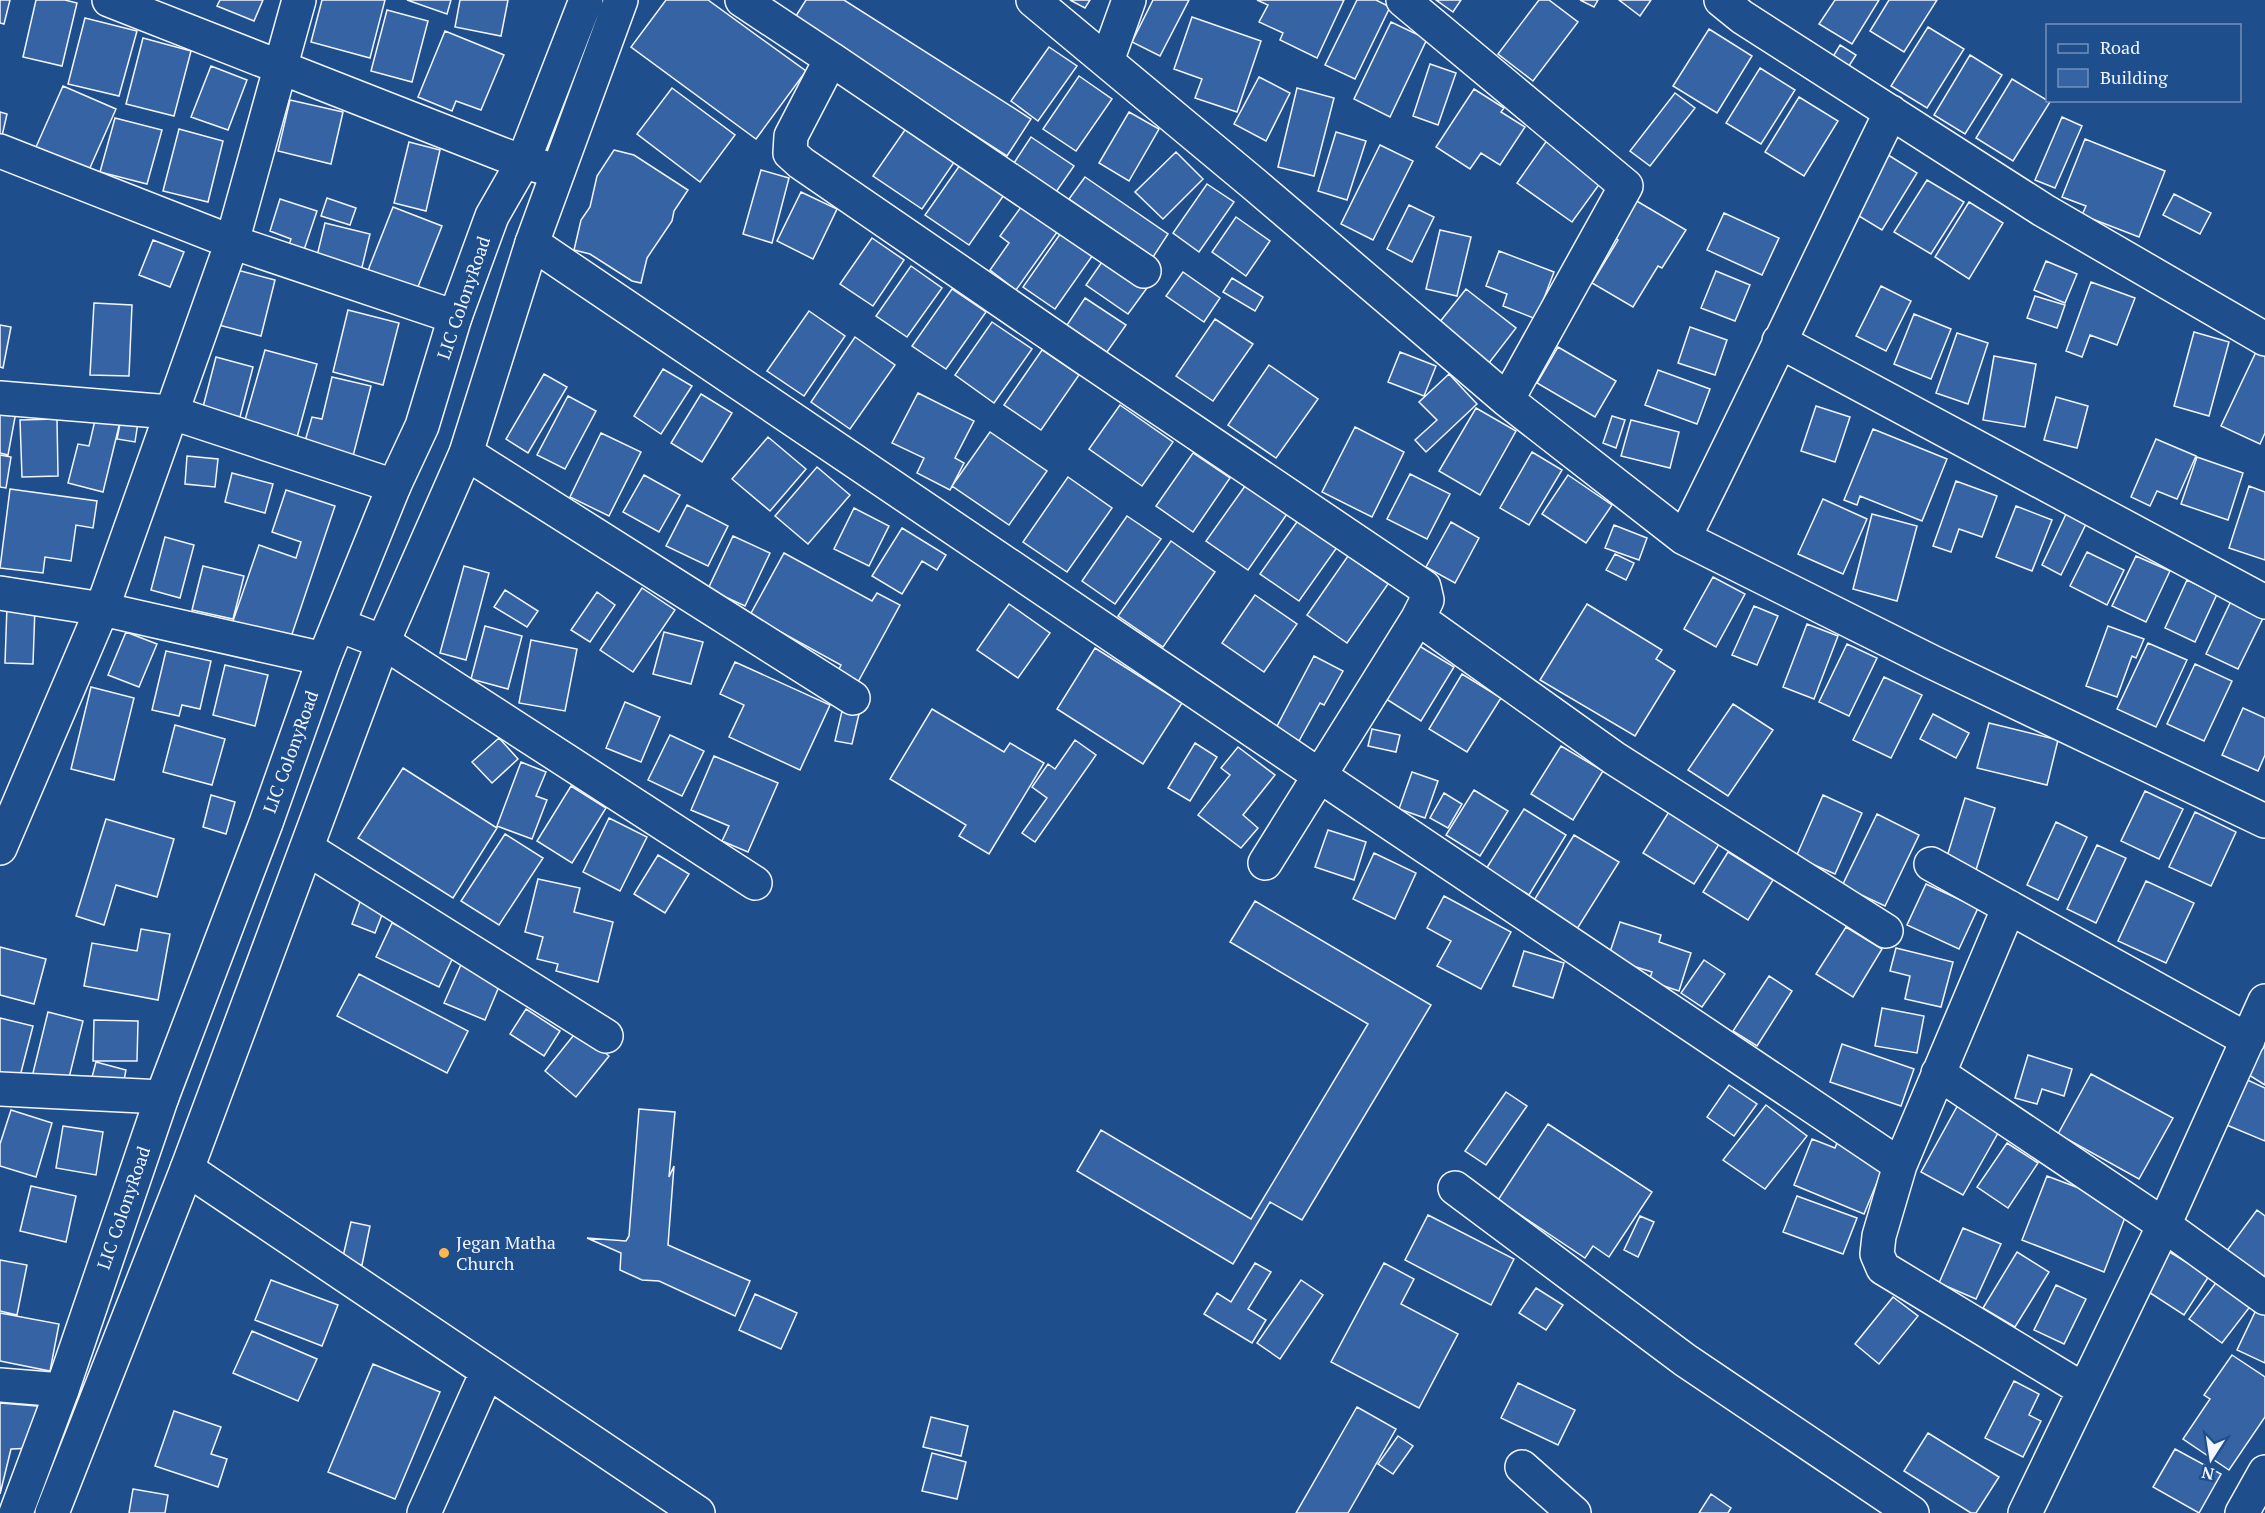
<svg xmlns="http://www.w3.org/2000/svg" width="2265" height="1513" viewBox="0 0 2265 1513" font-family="'PT Serif',serif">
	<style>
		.building { fill: #3563a3; stroke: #f2f6ff; stroke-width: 1.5 }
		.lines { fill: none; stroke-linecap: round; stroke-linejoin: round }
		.minor-casing { stroke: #f2f6ff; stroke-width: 36 }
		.major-casing { stroke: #f2f6ff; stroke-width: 36 }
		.minor { stroke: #1f4e8c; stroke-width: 33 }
		.major { stroke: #1f4e8c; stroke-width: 33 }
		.poi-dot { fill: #ffb74d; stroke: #1f4e8c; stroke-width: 2 }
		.labels { text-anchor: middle; stroke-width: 4.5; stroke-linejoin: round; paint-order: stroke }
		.street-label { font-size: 18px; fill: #f2f6ff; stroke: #1f4e8c }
		.poi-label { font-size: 18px; fill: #f2f6ff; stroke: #1f4e8c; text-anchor: start }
	</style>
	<rect width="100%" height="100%" fill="#1f4e8c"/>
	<path class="building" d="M0 0H10L4 24 0 23Z
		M36 0H65L77 3 62 66 23 57Z
		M220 0H263L254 21 217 6Z
		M322 0H385L370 58 311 42Z
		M407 0H451L447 14Z
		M460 0H508L501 36 455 27Z
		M666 0H708L806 71 756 139 631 47Z
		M806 0H844L1031 119 1007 156 794 19Z
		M1070 0H1090L1085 8Z
		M1153 0H1189L1160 56 1132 42Z
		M1257 0H1344L1317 58 1280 40 1283 33 1259 22 1268 5Z
		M1357 0H1376L1390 7 1355 79 1325 65Z
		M1436 0H1461L1453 12Z
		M1539 0H1549L1578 22 1533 81 1498 54Z
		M1580 0H1598L1594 7Z
		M1619 0H1651L1640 16Z
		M1835 0H1879L1852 44 1819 24Z
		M1889 0H1937L1904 52 1870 31Z
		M387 10 428 21 412 82 371 71Z
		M1192 17 1261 41 1237 112 1195 98 1202 79 1174 69Z
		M85 18 137 31 119 96 68 84Z
		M1391 22 1427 39 1390 117 1354 99Z
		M1928 27 1964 49 1927 108 1891 86Z
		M1709 29 1752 56 1717 113 1673 86Z
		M445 31 504 55 481 110 456 101 452 111 418 97Z
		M143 38 191 51 174 116 126 104Z
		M1840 45 1856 55 1847 69 1831 60Z
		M1049 47 1077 66 1038 121 1011 101Z
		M1970 55 2002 75 1965 134 1934 115Z
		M1430 64 1456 73 1438 125 1413 116Z
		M211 66 247 80 228 130 191 117Z
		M1760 68 1795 90 1761 144 1726 123Z
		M1079 76 1112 99 1076 151 1043 129Z
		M1259 77 1290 93 1266 141 1234 124Z
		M2012 79 2050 102 2013 161 1976 138Z
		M63 86 116 109 89 170 36 147Z
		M672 88 735 135 700 182 637 134Z
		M1297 88 1334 98 1314 176 1278 167Z
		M1474 89 1504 108 1501 112 1525 127 1500 165 1481 153 1470 169 1436 147Z
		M1675 93 1695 108 1650 166 1630 151Z
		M1799 97 1838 121 1804 176 1765 152Z
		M290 100 343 112 331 164 278 151Z
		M0 112 7 114 2 136 0 135Z
		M1129 112 1159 129 1129 181 1099 163Z
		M2062 117 2082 126 2055 188 2035 180Z
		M115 118 162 130 147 184 100 172Z
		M909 124 957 158 922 209 873 176Z
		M179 129 223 141 208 202 163 191Z
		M1336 132 1366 141 1347 200 1318 191Z
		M1550 136 1606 175 1572 222 1517 183Z
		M1031 137 1074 166 1056 192 1014 163Z
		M2085 139 2165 171 2139 237 2082 215 2086 206 2062 197Z
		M409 142 440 150 426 211 394 203Z
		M1380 145 1413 161 1373 240 1341 224Z
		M614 150 634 155 688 190 674 211 672 221 647 258 641 283 632 281 590 254 574 250 581 220 590 207 597 176Z
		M1176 152 1203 179 1163 219 1135 192Z
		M1885 153 1917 173 1882 230 1849 210Z
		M960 165 1004 195 969 245 925 215Z
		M761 170 789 178 772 243 743 234Z
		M1085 177 1168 234 1153 257 1069 199Z
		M1927 180 1964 202 1931 254 1894 232Z
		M1207 184 1234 202 1199 252 1173 233Z
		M801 192 837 209 813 259 777 241Z
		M2174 194 2211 213 2200 234 2163 215Z
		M327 198 356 208 350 225 321 216Z
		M280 199 317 211 300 262 285 257 291 239 270 231Z
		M1635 200 1686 230 1662 268 1658 266 1633 307 1592 283 1618 240 1613 237Z
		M1969 202 2003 223 1969 279 1935 257Z
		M1024 203 1060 228 1016 290 990 270 1009 243 1000 236Z
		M1409 205 1434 217 1412 262 1387 249Z
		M393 207 442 226 414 297 365 278Z
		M1724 213 1779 238 1762 275 1707 250Z
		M1236 217 1270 241 1246 276 1212 252Z
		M325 223 370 234 361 271 316 260Z
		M1063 230 1095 252 1055 309 1023 287Z
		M1440 230 1471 237 1457 296 1426 289Z
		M872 238 904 260 873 306 840 284Z
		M153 240 184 252 170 287 139 275Z
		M1499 251 1554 272 1536 319 1503 306 1507 294 1486 286Z
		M1104 259 1147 288 1128 314 1086 285Z
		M2046 261 2077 274 2065 303 2034 290Z
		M911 266 942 288 907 337 876 316Z
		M226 267 275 280 261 336 211 323Z
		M1716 271 1750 285 1735 321 1701 308Z
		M1183 272 1220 298 1204 322 1166 296Z
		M1232 278 1263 297 1255 311 1223 292Z
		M2091 282 2135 298 2117 345 2090 335 2082 357 2066 351Z
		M1881 286 1911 301 1886 351 1856 336Z
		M952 289 986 312 946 369 912 346Z
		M1466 289 1516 328 1489 363 1439 323Z
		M2035 296 2065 305 2057 328 2027 318Z
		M1085 298 1126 325 1107 352 1067 325Z
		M94 303 132 305 129 376 90 375Z
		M348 310 399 323 383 385 333 372Z
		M809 311 845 336 804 396 767 371Z
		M1914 314 1951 329 1931 379 1894 364Z
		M1215 319 1253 344 1213 401 1176 376Z
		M992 322 1032 349 994 403 955 375Z
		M0 325 11 327 3 368 0 367Z
		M1690 327 1727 340 1715 375 1678 363Z
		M2194 332 2229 342 2209 416 2174 406Z
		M1957 333 1988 343 1968 404 1936 393Z
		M855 337 895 365 850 429 811 402Z
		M1558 347 1616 381 1595 417 1537 383Z
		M265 350 317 364 296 441 243 427Z
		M1042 350 1079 375 1041 430 1004 405Z
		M1400 352 1436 366 1424 396 1388 382Z
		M2256 352 2265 356V433L2260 444 2221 426Z
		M1994 356 2036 364 2025 427 1983 420Z
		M216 357 253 367 240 417 203 407Z
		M1269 365 1318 399 1276 458 1228 425Z
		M663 369 692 386 661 434 634 416Z
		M1658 370 1710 389 1697 424 1645 405Z
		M544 374 567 387 528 453 506 439Z
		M1449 374 1477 404 1426 452 1415 440 1437 420 1419 402Z
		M332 377 371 386 352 460 303 448 312 417 322 419Z
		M918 393 974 421 955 458 964 463 950 490 917 473 924 458 892 443Z
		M701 394 732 413 702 462 671 443Z
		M568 396 596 411 565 469 537 455Z
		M2056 397 2088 406 2077 448 2044 440Z
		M1120 405 1173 442 1142 486 1089 449Z
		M1816 406 1850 417 1835 462 1801 451Z
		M1476 408 1516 431 1480 495 1439 471Z
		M0 410 16 412 8 455 0 453Z
		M96 416 120 422 103 492 68 483 78 444 89 446Z
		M1612 416 1625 420 1616 448 1603 443Z
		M57 419 58 476 22 477 20 420Z
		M121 419 138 422 135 442 117 439Z
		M1631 420 1679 432 1670 468 1621 456Z
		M1355 427 1404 452 1372 517 1322 492Z
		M1873 429 1947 459 1922 521 1860 496 1857 505 1844 500Z
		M990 432 1047 471 1009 525 952 486Z
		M601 433 641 452 609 516 570 497Z
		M768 437 806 469 770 511 732 479Z
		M2156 439 2196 456 2177 499 2157 491 2150 506 2131 497Z
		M1532 452 1562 470 1529 525 1500 508Z
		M1193 453 1230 478 1193 532 1156 506Z
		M0 455 11 457 6 488 0 487Z
		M187 456 218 459 215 487 185 484Z
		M2197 457 2243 473 2228 520 2181 504Z
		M817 467 850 495 808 544 775 516Z
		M232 473 273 484 265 513 225 502Z
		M1410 474 1450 494 1427 539 1387 519Z
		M644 475 680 495 659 532 623 512Z
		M1568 475 1612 505 1586 543 1542 514Z
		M1068 477 1112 508 1067 572 1023 542Z
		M1956 481 1997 496 1982 537 1959 529 1951 552 1933 546Z
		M1245 486 1287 514 1248 570 1206 541Z
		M2249 486 2265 492V560L2229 548Z
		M10 489 97 501 93 528 76 525 71 561 45 557 43 573 0 568Z
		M286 490 335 506 289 643 232 624 259 545 296 558 301 542 272 532Z
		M1823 499 1867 519 1843 574 1798 554Z
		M687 505 728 526 708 566 666 546Z
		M2016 506 2052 520 2032 571 1996 557Z
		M854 508 889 526 869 566 834 549Z
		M2067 512 2087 522 2061 575 2042 565Z
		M1872 514 1917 526 1897 601 1853 589Z
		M1127 516 1161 539 1115 604 1082 581Z
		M1299 519 1338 546 1299 601 1260 574Z
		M1451 522 1479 538 1455 583 1426 567Z
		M1614 525 1647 538 1639 560 1605 548Z
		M902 528 946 555 937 570 922 561 902 594 872 576Z
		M733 536 770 553 745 606 708 589Z
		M165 537 194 545 180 598 151 590Z
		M1171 541 1215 572 1163 647 1118 616Z
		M2087 552 2124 570 2107 605 2070 586Z
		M784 553 872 601 877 593 900 605 858 682 838 671 841 665 750 615Z
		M1615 554 1634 563 1626 580 1606 570Z
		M1348 556 1388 584 1347 643 1307 615Z
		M2136 556 2170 571 2146 622 2112 606Z
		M203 566 244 576 233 619 192 610Z
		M464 566 489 573 466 660 440 653Z
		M1713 577 1745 594 1716 647 1684 629Z
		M2187 580 2217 594 2195 642 2165 628Z
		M642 588 675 610 633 672 600 650Z
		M505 590 538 611 527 627 494 607Z
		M597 592 615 605 590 642 571 630Z
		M1255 595 1297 624 1264 672 1222 643Z
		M2231 601 2264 616 2238 669 2206 654Z
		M1009 604 1050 633 1018 678 977 650Z
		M1587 604 1662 650 1656 659 1675 671 1635 736 1540 680Z
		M7 606 35 607 33 664 5 663Z
		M1754 606 1778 616 1757 665 1732 655Z
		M1807 624 1838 636 1814 699 1783 687Z
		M485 626 522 636 508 689 471 679Z
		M2108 626 2144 639 2136 658 2132 656 2117 697 2086 686Z
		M126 632 157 644 139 687 108 675Z
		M664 632 703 642 691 684 653 674Z
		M531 640 577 649 565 711 519 703Z
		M2148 643 2187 660 2156 727 2117 709Z
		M1416 644 1454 667 1421 721 1383 697Z
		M1847 644 1877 658 1849 716 1819 702Z
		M1095 648 1182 703 1143 764 1057 709Z
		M166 651 211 661 200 709 182 705 179 716 152 710Z
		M1314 656 1343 671 1324 705 1320 703 1299 741 1276 728Z
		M735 662 830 705 800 770 729 737 744 705 720 694Z
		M2195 664 2232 681 2204 741 2167 724Z
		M225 665 268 675 255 726 213 715Z
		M1462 674 1501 698 1467 752 1429 729Z
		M1884 677 1922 695 1891 758 1853 740Z
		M91 687 134 698 114 780 71 769Z
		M625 702 660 717 641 762 606 748Z
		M1733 704 1773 730 1728 796 1688 770Z
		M2243 708 2265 718V755L2258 771 2222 755Z
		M932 709 1004 752 1010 743 1044 763 989 854 959 836 966 825 890 779Z
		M842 711 859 714 852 744 835 741Z
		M1933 714 1969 733 1956 758 1920 739Z
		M1989 723 2058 740 2047 785 1977 768Z
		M175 725 225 739 212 785 163 772Z
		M1372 729 1400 735 1396 752 1368 746Z
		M670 735 704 751 682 796 648 780Z
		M499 738 518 759 492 783 472 762Z
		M1075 740 1096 755 1035 842 1022 833 1047 798 1032 787 1048 764 1055 769Z
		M1195 743 1217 757 1190 801 1168 788Z
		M1561 746 1603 771 1573 820 1531 794Z
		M1238 747 1275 775 1243 815 1258 828 1241 848 1198 815 1230 775 1221 768Z
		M714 756 778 783 748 852 722 841 729 826 691 810Z
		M521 762 546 772 536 796 547 800 532 839 497 826Z
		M403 768 497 828 453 898 358 838Z
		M1412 772 1438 781 1425 818 1399 809Z
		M571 786 606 808 572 863 537 841Z
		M1474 790 1508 811 1480 856 1446 835Z
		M2145 791 2183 809 2159 859 2121 841Z
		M1444 793 1462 804 1448 828 1430 818Z
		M211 795 235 802 226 834 203 827Z
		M1823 795 1862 813 1835 874 1796 857Z
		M1965 798 1995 808 1976 870 1946 860Z
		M1672 807 1723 838 1694 884 1643 853Z
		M1524 809 1566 835 1529 895 1486 869Z
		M2195 812 2236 832 2211 886 2169 867Z
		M1877 814 1919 835 1885 906 1842 886Z
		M609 818 647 837 620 891 583 872Z
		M106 819 174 839 157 897 116 885 104 925 76 916Z
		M2056 822 2087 837 2058 900 2027 885Z
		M1328 830 1366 842 1354 880 1315 867Z
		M505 834 543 858 499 925 461 901Z
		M1574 835 1619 862 1577 929 1533 902Z
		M2097 845 2126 858 2096 923 2067 909Z
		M1728 852 1773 880 1748 920 1703 892Z
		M1374 853 1416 873 1395 919 1353 899Z
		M658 855 689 874 665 913 634 894Z
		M538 879 580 888 574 912 613 922 598 982 556 971 558 964 537 959 543 937 525 932Z
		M2146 881 2194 903 2166 963 2118 941Z
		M1926 884 1978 908 1959 949 1907 925Z
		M1444 896 1511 932 1481 989 1437 966 1451 941 1427 928Z
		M361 899 385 907 375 933 352 924Z
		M1255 901 1431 1005 1302 1220 1270 1202 1233 1264 1077 1171 1101 1130 1251 1219 1368 1024 1230 942Z
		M1620 922 1661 935 1659 942 1691 953 1679 991 1649 981 1652 972 1608 958Z
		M392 923 455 953 439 987 376 957Z
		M1846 927 1882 949 1853 997 1816 974Z
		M141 929 170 934 158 1000 84 986 92 943 137 951Z
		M0 947 46 959 34 1004 0 995Z
		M1896 948 1953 962 1941 1007 1905 999 1910 976 1890 971Z
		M1524 951 1564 963 1553 998 1513 986Z
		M463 960 503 977 485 1020 444 1003Z
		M1704 960 1725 974 1702 1007 1681 993Z
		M359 974 468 1031 447 1073 337 1016Z
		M1769 976 1792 991 1757 1046 1733 1031Z
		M1882 1008 1924 1016 1917 1053 1875 1046Z
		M526 1009 560 1031 544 1056 510 1034Z
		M48 1012 83 1021 66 1090 31 1081Z
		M0 1018 33 1026 18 1084 0 1080Z
		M94 1020 138 1021 137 1061H93Z
		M2265 1030V1085L2241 1070Z
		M577 1031 609 1056 576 1097 545 1071Z
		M1842 1044 1914 1069 1901 1106 1830 1082Z
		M2028 1055 2072 1069 2064 1096 2042 1089 2037 1104 2015 1098Z
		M96 1062 126 1070 123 1085 92 1077Z
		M2091 1074 2173 1118 2139 1179 2058 1134Z
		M2241 1077 2265 1088V1141L2222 1123Z
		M1729 1085 1757 1104 1734 1136 1707 1117Z
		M1506 1092 1527 1106 1486 1165 1465 1151Z
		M1959 1103 2002 1126 1963 1195 1921 1172Z
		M1766 1105 1807 1136 1765 1189 1723 1160Z
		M639 1109 675 1112 669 1177 674 1166 668 1245 750 1281 735 1316 659 1281 642 1280 620 1270 621 1253 587 1238 626 1241 629 1236Z
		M11 1110 52 1123 36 1177 0 1166V1144Z
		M1548 1124 1652 1192 1609 1257 1593 1246 1585 1258 1498 1200Z
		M63 1126 103 1132 96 1175 56 1168Z
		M1839 1138 1887 1158 1864 1214 1794 1185 1812 1139 1835 1148Z
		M2007 1143 2038 1163 2008 1208 1977 1187Z
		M2047 1176 2129 1207 2104 1272 2022 1240Z
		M31 1186 76 1196 66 1242 20 1231Z
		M1797 1196 1857 1218 1843 1254 1783 1232Z
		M2257 1210 2265 1216V1282L2226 1252Z
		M1428 1215 1514 1259 1491 1305 1405 1260Z
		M1640 1216 1654 1222 1638 1257 1624 1250Z
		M351 1222 370 1226 362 1265 342 1261Z
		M1963 1228 2001 1244 1976 1299 1939 1283Z
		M2168 1251 2209 1276 2184 1315 2144 1289Z
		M2017 1252 2049 1272 2015 1327 1983 1308Z
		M0 1260 27 1265 17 1315 0 1311Z
		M1255 1263 1271 1272 1248 1309 1266 1320 1252 1343 1204 1314 1217 1293 1231 1302Z
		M1384 1263 1414 1279 1401 1304 1458 1334 1419 1408 1331 1362Z
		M271 1280 338 1305 322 1346 255 1320Z
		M1301 1280 1323 1295 1280 1359 1257 1343Z
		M2218 1280 2252 1304 2222 1343 2189 1319Z
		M2056 1285 2086 1299 2064 1344 2034 1330Z
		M1536 1288 1563 1305 1546 1330 1519 1313Z
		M755 1294 797 1313 781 1349 739 1330Z
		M1893 1297 1918 1316 1879 1364 1855 1344Z
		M2256 1310 2265 1314V1363L2237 1350Z
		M0 1313 59 1324 50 1371 0 1361Z
		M252 1331 317 1359 298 1401 233 1373Z
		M2232 1355 2265 1377V1417L2229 1470 2183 1439 2210 1399 2204 1395Z
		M373 1364 440 1392 395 1499 328 1472Z
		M2014 1381 2039 1394 2029 1415 2041 1421 2023 1457 1985 1438Z
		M1518 1383 1575 1410 1558 1445 1501 1418Z
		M0 1403 49 1407 36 1448 11 1449 0 1494Z
		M1357 1407 1396 1429 1348 1513H1296Z
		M174 1411 221 1427 211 1454 227 1459 218 1487 155 1466Z
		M931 1417 968 1426 961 1456 923 1447Z
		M1928 1433 1999 1477 1976 1513H1971L1904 1471Z
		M1398 1436 1413 1446 1393 1474 1378 1464Z
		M2175 1449 2221 1474 2199 1513 2153 1487Z
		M932 1453 966 1462 957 1499 922 1491Z
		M133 1489 168 1495 165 1513H129Z
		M1711 1494 1731 1508 1728 1513H1699Z"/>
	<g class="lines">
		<defs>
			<path id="minor" d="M109 0 499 153 523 162 558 171
				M299 0 232 242 102 609 324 659
				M742 0 831 59 791 136 790 153 801 163 1082 356 1424 587 1427 600 1418 618 1265 863
				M1033 0 1254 184 1507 400 1684 538 1932 662 2265 821
				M1403 0 1626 186 1507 400
				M1721 0 1742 17 2043 210 2265 339
				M831 59 1144 271
				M1107 61 1129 0
				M0 151 232 242 455 317
				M532 243 1341 790 1900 1165
				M1779 341 2265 602
				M0 398 170 412 394 486
				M466 453 853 698
				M1684 538C1755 397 1821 254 1891 112
				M0 593 102 609 0 848
				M1418 618 1614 758 1886 931
				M339 625 383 642 755 883
				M308 849 606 1036
				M1931 864 2248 1040
				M2009 907 1900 1165 1879 1236 1877 1254 1883 1268 2084 1390
				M1938 1073 2164 1225 2265 1298
				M0 1089 162 1097
				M187 1169 698 1513
				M1455 1188 1685 1360 1912 1513
				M0 1385 62 1390
				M1522 1467 1574 1513
				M424 1513 487 1372
				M2025 1513 2164 1225 2265 1001
				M2242 1513 2265 1472"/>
			<path id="major" d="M16 1513 62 1390 162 1097 266 823 324 659 394 486 422 426 455 317 492 216 523 162 586 0
				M52 1513 187 1169 383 642 466 453 532 243 621 0"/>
		</defs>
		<use href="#minor" class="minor-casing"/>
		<use href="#major" class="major-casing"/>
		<use href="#minor" class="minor"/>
		<use href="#major" class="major"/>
	</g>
	<circle class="poi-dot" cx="444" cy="1253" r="6"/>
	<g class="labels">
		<g class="street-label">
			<text transform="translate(464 298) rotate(-71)" y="6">LIC ColonyRoad</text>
			<text transform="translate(291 752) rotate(-70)" y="6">LIC ColonyRoad</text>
			<text transform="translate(124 1208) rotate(-71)" y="6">LIC ColonyRoad</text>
		</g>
		<g class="poi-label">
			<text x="456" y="1249">Jegan Matha<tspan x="456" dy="21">Church</tspan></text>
		</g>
	</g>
	<rect x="2046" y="24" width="195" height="78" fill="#1f4e8c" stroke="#7391ba" stroke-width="1.5"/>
	<rect x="2058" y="44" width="30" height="9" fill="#1f4e8c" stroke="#7391ba" stroke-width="1.5"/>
	<text x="2100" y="54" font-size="18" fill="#f2f6ff">Road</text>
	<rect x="2058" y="69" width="30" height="18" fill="#3563a3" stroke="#7391ba" stroke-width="1.5"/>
	<text x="2100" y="84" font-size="18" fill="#f2f6ff">Building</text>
	<g transform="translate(2211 1459) rotate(192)" stroke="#1f4e8c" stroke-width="4.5" paint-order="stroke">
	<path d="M0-4.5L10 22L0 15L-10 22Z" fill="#f2f6ff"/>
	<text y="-9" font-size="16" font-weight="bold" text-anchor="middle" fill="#f2f6ff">N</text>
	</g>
</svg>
